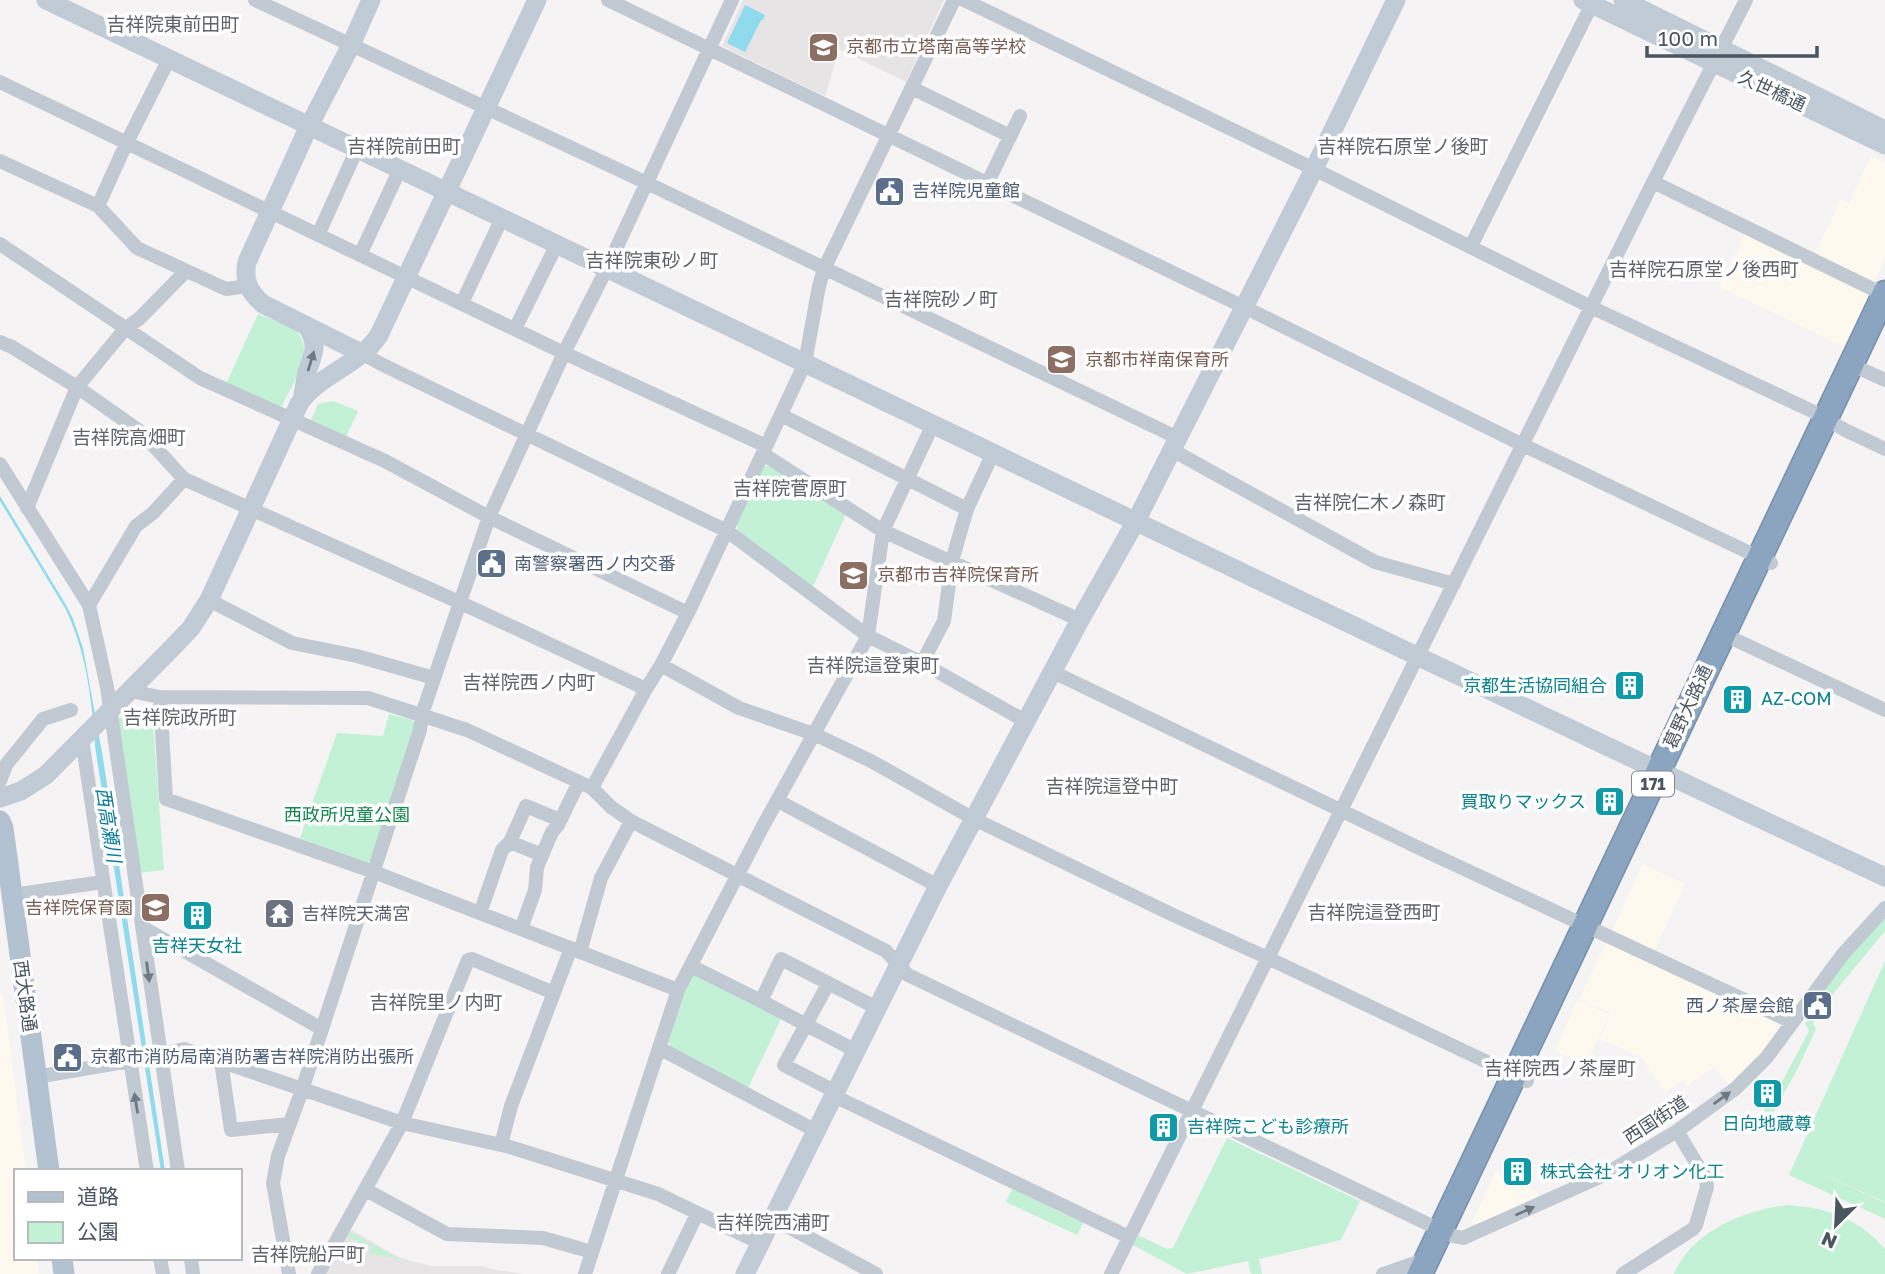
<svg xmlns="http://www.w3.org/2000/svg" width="1885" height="1274" viewBox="0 0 1885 1274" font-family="'Golos Text','Noto Sans JP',sans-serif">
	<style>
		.commercial { fill: #fdf9ef }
		.education { fill: #e6e4e5 }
		.green { fill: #c3f1d5 }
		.water { fill: #90daee }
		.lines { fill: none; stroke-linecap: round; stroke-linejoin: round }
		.highway-casing { stroke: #7690ad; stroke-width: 27 }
		.street { stroke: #c1cad2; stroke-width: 14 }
		.secondary { stroke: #c1cbd6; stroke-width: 19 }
		.primary { stroke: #b3c2d1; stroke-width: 21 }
		.highway { stroke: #8ba5c1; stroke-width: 24 }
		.oneway { fill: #6e7984 }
		.oneway2 { fill: #6e7983 }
		.labels { text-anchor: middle; stroke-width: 7; stroke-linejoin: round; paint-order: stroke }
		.shield { fill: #fff; stroke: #808990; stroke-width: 2 }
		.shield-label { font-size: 16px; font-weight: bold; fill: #4a5661 }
		.education-label { font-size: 18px; fill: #785e54; stroke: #fff; text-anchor: start }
		.street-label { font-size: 18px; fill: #4a5661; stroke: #fff }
		.service-label { font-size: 18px; fill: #4e5e75; stroke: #fff; text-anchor: start }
		.culture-label { font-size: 18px; fill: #0d838f; stroke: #fff; text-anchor: start }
		.park-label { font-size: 18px; fill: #17864f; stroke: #fff }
		.worship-label { font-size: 18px; fill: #5b616d; stroke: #fff; text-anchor: start }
		.neighbourhood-label { font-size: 19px; fill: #5f6368; stroke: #fff }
		.water-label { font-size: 19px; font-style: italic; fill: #0c7c9b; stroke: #fff }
	</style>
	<rect width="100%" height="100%" fill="#f5f3f3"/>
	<path class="commercial" d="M1871 156 1885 163V258L1873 284 1814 256 1841 199 1849 203Z
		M1746 232 1871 292 1845 347 1719 287Z
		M1642 864 1685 884 1654 953 1611 934Z
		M1607 941 1774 1021 1778 1028 1760 1057 1730 1085 1714 1067 1687 1086 1683 1081 1665 1092 1641 1057 1599 1039 1611 1013 1579 999Z
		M0 993H3L26 1171H16V1258H37L39 1274H0Z
		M1577 1000 1609 1014 1586 1065 1555 1051Z
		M1496 1171 1537 1191 1541 1197 1476 1228 1471 1224Z"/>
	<path class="education" d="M743 0H944L906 82 839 49 825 96 722 46Z
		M350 1229 398 1257 415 1262 431 1266H481L491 1269 524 1274H321Z"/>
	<path class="green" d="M258 314C268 318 292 326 298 333 315 352 291 387 282 406L277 408 226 384Z
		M333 401 358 411 345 439 310 422 318 404Z
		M772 465 846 514 813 587 738 531 737 523 762 467Z
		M152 709 164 870 137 873 115 722 130 710Z
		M389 714 412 720 416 725 372 860 365 863 300 838 337 733 383 736Z
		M1885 917V931L1828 1000 1819 994 1843 962Z
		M1885 961V1202L1812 1169 1885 1203V1219L1789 1175Z
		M698 973 781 1019 747 1090 671 1047 668 1041 686 985 691 975Z
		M1818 1015 1813 1023 1816 1029 1797 1070 1773 1113 1764 1111C1768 1100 1777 1092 1782 1082 1791 1065 1800 1048 1809 1031L1805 1023Z
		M1227 1138 1360 1201 1341 1240 1259 1259 1262 1274H1251L1248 1261 1187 1274 1133 1245 1138 1235 1167 1249 1173 1248Z
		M1012 1189 1083 1223 1077 1235 1006 1202Z
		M1788 1205C1828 1208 1858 1218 1885 1249V1274H1674C1692 1231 1745 1210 1788 1205Z
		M350 1232 398 1258 409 1261 369 1253 372 1247 366 1242 362 1243 348 1237Z"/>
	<path class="water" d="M745 5 765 15 763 20H761L745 52 727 43Z
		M0 496 66 605 73 619 83 648 103 758 165 1171H161L95 746C92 699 86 651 65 608L0 501Z"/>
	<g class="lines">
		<defs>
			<path id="highway" d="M1420 1274 1885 293"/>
		</defs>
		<use href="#highway" class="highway-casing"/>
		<path class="street" d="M255 0 647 183 1178 438
			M608 0 1244 307 1523 445 1771 563
			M964 0 1314 169 1591 307 1814 412 1845 430 1885 449
			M0 82 564 353 766 446
			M912 88 1010 136
			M0 161 98 206 137 248 226 289 248 286
			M1653 182 1885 295
			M987 184 1020 116
			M98 206 126 144 169 59
			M318 235 357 149
			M0 244 200 378 385 461 489 517 688 613
			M1471 246 1594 0
			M360 255 400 169
			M462 303 502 218
			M515 329 557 244
			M0 342 12 347 77 387 141 432 184 479 459 602 646 689
			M363 354 381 364 727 531 868 636 922 663 1027 722
			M1852 365 1885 380
			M781 415 967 509
			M1172 450 1375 562 1454 584
			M763 454 883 531 1080 620
			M0 464 89 605 107 687 178 1171
			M27 508 77 387 125 329 140 318 186 271
			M209 600 292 643 357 656 434 678
			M89 605 136 526 153 513 184 479
			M1723 634 1885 710
			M922 663 944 621 952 561 967 509 993 453
			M661 665 739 708 814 734 871 761 974 819 1171 914 1268 958 1527 1081
			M1053 672 1417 847 1792 1022
			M130 691 160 697 368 698 467 730 592 788 611 807 631 821 886 951 908 975 1453 1236 1463 1238 1604 1175 1677 1131 1735 1089 1767 1057 1843 954 1885 908
			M160 697 166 799 374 872 678 990
			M82 739 147 1171
			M0 781 6 765 43 719 71 710
			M592 788 646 689 661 665 688 613 805 363 819 286 824 269 954 0
			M778 801 938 886
			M542 855 510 842 526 806 560 820
			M12 895 103 882
			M480 913 502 850 510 842
			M142 927 322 1029
			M521 929 535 890 537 867 552 832 558 825 579 782
			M580 952 601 878 631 821
			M691 966 761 1001 856 1051
			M828 984 784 1065 836 1092
			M761 1001 781 959 877 1008
			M659 1048 816 1131
			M160 1054 184 1049 402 1123 510 1147 658 1194 760 1243
			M221 1061 231 1130 290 1124
			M36 1077 130 1061
			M834 1096 1129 1237
			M501 1145 511 1106 571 948
			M366 1190 447 1234 543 1238 592 1252
			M772 1218 876 1274
			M160 1258 163 1274
			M191 1258 193 1274
			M289 1274 273 1183 278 1156 302 1090 420 730 422 714 489 517 564 353 607 268 732 0
			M318 1274 402 1123 468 960 472 959 554 993
			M585 1274 678 990 763 826 868 636 883 531 933 424
			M668 1274 697 1214
			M1111 1274 1649 190 1746 0
			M1383 1274 1415 1263 1428 1257
			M1623 1274 1693 1229 1696 1225 1707 1187 1706 1179 1677 1131"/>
		<path class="secondary" d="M46 0 1419 657C1574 730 1729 805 1885 877
			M1583 0 1885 145
			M1623 0 1885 130
			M363 354 263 304C249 292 243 280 247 262L309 126 351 45 371 0
			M302 400C304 391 305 381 307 372 314 352 319 344 306 325
			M0 798 21 791 46 775 170 650 191 628 209 600 299 404C319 374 359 366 379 335L537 0
			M745 1274 938 886 1080 620 1136 521 1314 169 1396 0"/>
		<path class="primary" d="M0 821 3 828 49 1171
			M62 1258 64 1274"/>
		<use href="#highway" class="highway"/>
	</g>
	<defs><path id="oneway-solid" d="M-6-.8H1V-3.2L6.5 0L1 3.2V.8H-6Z" transform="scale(1.75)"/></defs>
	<use class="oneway" href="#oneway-solid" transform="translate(311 361) rotate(-73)"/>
	<g class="oneway2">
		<use href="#oneway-solid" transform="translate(148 972) rotate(82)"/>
		<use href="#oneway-solid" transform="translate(1722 1098) rotate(-36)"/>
		<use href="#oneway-solid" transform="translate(136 1103) rotate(-99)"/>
		<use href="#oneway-solid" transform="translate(1525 1211) rotate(-24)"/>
	</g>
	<defs>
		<symbol id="school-square" viewBox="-11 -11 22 22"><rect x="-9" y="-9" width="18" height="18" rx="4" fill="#8d6e63" stroke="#fff"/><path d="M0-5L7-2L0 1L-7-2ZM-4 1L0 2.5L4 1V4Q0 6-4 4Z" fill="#fff"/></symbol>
		<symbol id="civic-square" viewBox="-11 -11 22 22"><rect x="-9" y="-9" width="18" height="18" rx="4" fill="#5c6f8a" stroke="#fff"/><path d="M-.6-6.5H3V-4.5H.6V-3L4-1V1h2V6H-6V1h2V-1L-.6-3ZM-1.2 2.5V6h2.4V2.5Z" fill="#fff"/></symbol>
		<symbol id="building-square" viewBox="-11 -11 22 22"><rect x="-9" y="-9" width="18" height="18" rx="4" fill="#0f9aa8" stroke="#fff"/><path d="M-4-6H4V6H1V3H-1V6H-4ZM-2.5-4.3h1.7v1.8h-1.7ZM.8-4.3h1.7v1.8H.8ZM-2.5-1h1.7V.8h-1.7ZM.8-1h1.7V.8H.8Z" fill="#fff"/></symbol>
		<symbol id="temple-square" viewBox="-11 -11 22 22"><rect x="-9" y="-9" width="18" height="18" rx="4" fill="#6b7280" stroke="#fff"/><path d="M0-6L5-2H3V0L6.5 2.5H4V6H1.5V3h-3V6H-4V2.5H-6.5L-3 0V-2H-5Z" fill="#fff"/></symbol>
	</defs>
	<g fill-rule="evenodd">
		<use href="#school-square" x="806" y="30" width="35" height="35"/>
		<use href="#civic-square" x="872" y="174" width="35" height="35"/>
		<use href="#school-square" x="1044" y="342" width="35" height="35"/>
		<use href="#civic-square" x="474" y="546" width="35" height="35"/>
		<use href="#school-square" x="836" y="558" width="35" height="35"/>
		<use href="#building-square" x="1612" y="668" width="35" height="35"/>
		<use href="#building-square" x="1720" y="682" width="35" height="35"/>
		<use href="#building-square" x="1592" y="784" width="35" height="35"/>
		<use href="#school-square" x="138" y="890" width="35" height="35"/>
		<use href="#temple-square" x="262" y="896" width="35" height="35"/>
		<use href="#building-square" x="180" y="898" width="35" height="35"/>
		<use href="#civic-square" x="1800" y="988" width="35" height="35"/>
		<use href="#civic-square" x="50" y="1040" width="35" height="35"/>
		<use href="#building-square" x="1750" y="1076" width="35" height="35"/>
		<use href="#building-square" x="1146" y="1110" width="35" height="35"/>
		<use href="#building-square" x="1500" y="1154" width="35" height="35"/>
	</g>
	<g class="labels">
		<rect class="shield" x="1632" y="771.5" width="42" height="25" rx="5"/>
		<g class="shield-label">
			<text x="1653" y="790">171</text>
		</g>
		<g class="education-label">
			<text x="846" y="53">京都市立塔南高等学校</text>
			<text x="1085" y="366">京都市祥南保育所</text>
			<text x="877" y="581">京都市吉祥院保育所</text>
			<text x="133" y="914" text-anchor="end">吉祥院保育園</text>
		</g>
		<g class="street-label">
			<text transform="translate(1772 91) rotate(25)" y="6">久世橋通</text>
			<text transform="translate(1688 707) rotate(-65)" y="6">葛野大路通</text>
			<text transform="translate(25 996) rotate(82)" y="6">西大路通</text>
			<text transform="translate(1656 1120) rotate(-33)" y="6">西国街道</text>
		</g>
		<g class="service-label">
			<text x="912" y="197">吉祥院児童館</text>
			<text x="514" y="570">南警察署西ノ内交番</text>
			<text x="1794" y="1012" text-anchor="end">西ノ茶屋会館</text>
			<text x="90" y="1063">京都市消防局南消防署吉祥院消防出張所</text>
		</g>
		<g class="culture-label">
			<text x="1607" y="692" text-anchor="end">京都生活協同組合</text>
			<text x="1761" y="705">AZ-COM</text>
			<text x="1586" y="808" text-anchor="end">買取りマックス</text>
			<text x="197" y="952" text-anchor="middle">吉祥天女社</text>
			<text x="1767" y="1130" text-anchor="middle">日向地蔵尊</text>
			<text x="1187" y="1133">吉祥院こども診療所</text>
			<text x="1540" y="1178">株式会社 オリオン化工</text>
		</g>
		<g class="park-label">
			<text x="347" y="821">西政所児童公園</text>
		</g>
		<g class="worship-label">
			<text x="302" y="920">吉祥院天満宮</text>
		</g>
		<g class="neighbourhood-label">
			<text x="173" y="31">吉祥院東前田町</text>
			<text x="404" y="153">吉祥院前田町</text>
			<text x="1403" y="153">吉祥院石原堂ノ後町</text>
			<text x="652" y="267">吉祥院東砂ノ町</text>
			<text x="1704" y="276">吉祥院石原堂ノ後西町</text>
			<text x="941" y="306">吉祥院砂ノ町</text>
			<text x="129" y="444">吉祥院高畑町</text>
			<text x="790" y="495">吉祥院菅原町</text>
			<text x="1370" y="509">吉祥院仁木ノ森町</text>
			<text x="873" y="672">吉祥院這登東町</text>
			<text x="529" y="689">吉祥院西ノ内町</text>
			<text x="180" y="724">吉祥院政所町</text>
			<text x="1112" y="793">吉祥院這登中町</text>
			<text x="1374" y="919">吉祥院這登西町</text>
			<text x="436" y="1009">吉祥院里ノ内町</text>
			<text x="1560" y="1075">吉祥院西ノ茶屋町</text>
			<text x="773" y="1229">吉祥院西浦町</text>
			<text x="308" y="1261">吉祥院船戸町</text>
		</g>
		<g class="water-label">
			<text transform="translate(109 825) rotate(81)" y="7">西高瀬川</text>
		</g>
	</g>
	<rect x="14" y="1169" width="228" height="91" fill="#ffffff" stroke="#b7bbc0" stroke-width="2"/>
	<rect x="28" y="1192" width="35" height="10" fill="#b3c2d1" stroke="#b7bbc0" stroke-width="2"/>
	<text x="77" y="1204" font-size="21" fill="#4a5661">道路</text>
	<rect x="28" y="1222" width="35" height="21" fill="#c3f1d5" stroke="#b7bbc0" stroke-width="2"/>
	<text x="77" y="1239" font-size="21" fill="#4a5661">公園</text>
	<g transform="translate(1836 1225) rotate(204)" stroke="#ffffff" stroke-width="5" paint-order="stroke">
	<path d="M0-5L12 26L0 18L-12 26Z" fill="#4a5661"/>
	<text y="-10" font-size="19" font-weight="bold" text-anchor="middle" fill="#4a5661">N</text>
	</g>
	<path d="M1647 46v10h170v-10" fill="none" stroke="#4a5661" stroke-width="3.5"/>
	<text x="1658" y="46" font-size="21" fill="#4a5661" stroke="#ffffff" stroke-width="5" paint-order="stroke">100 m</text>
</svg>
